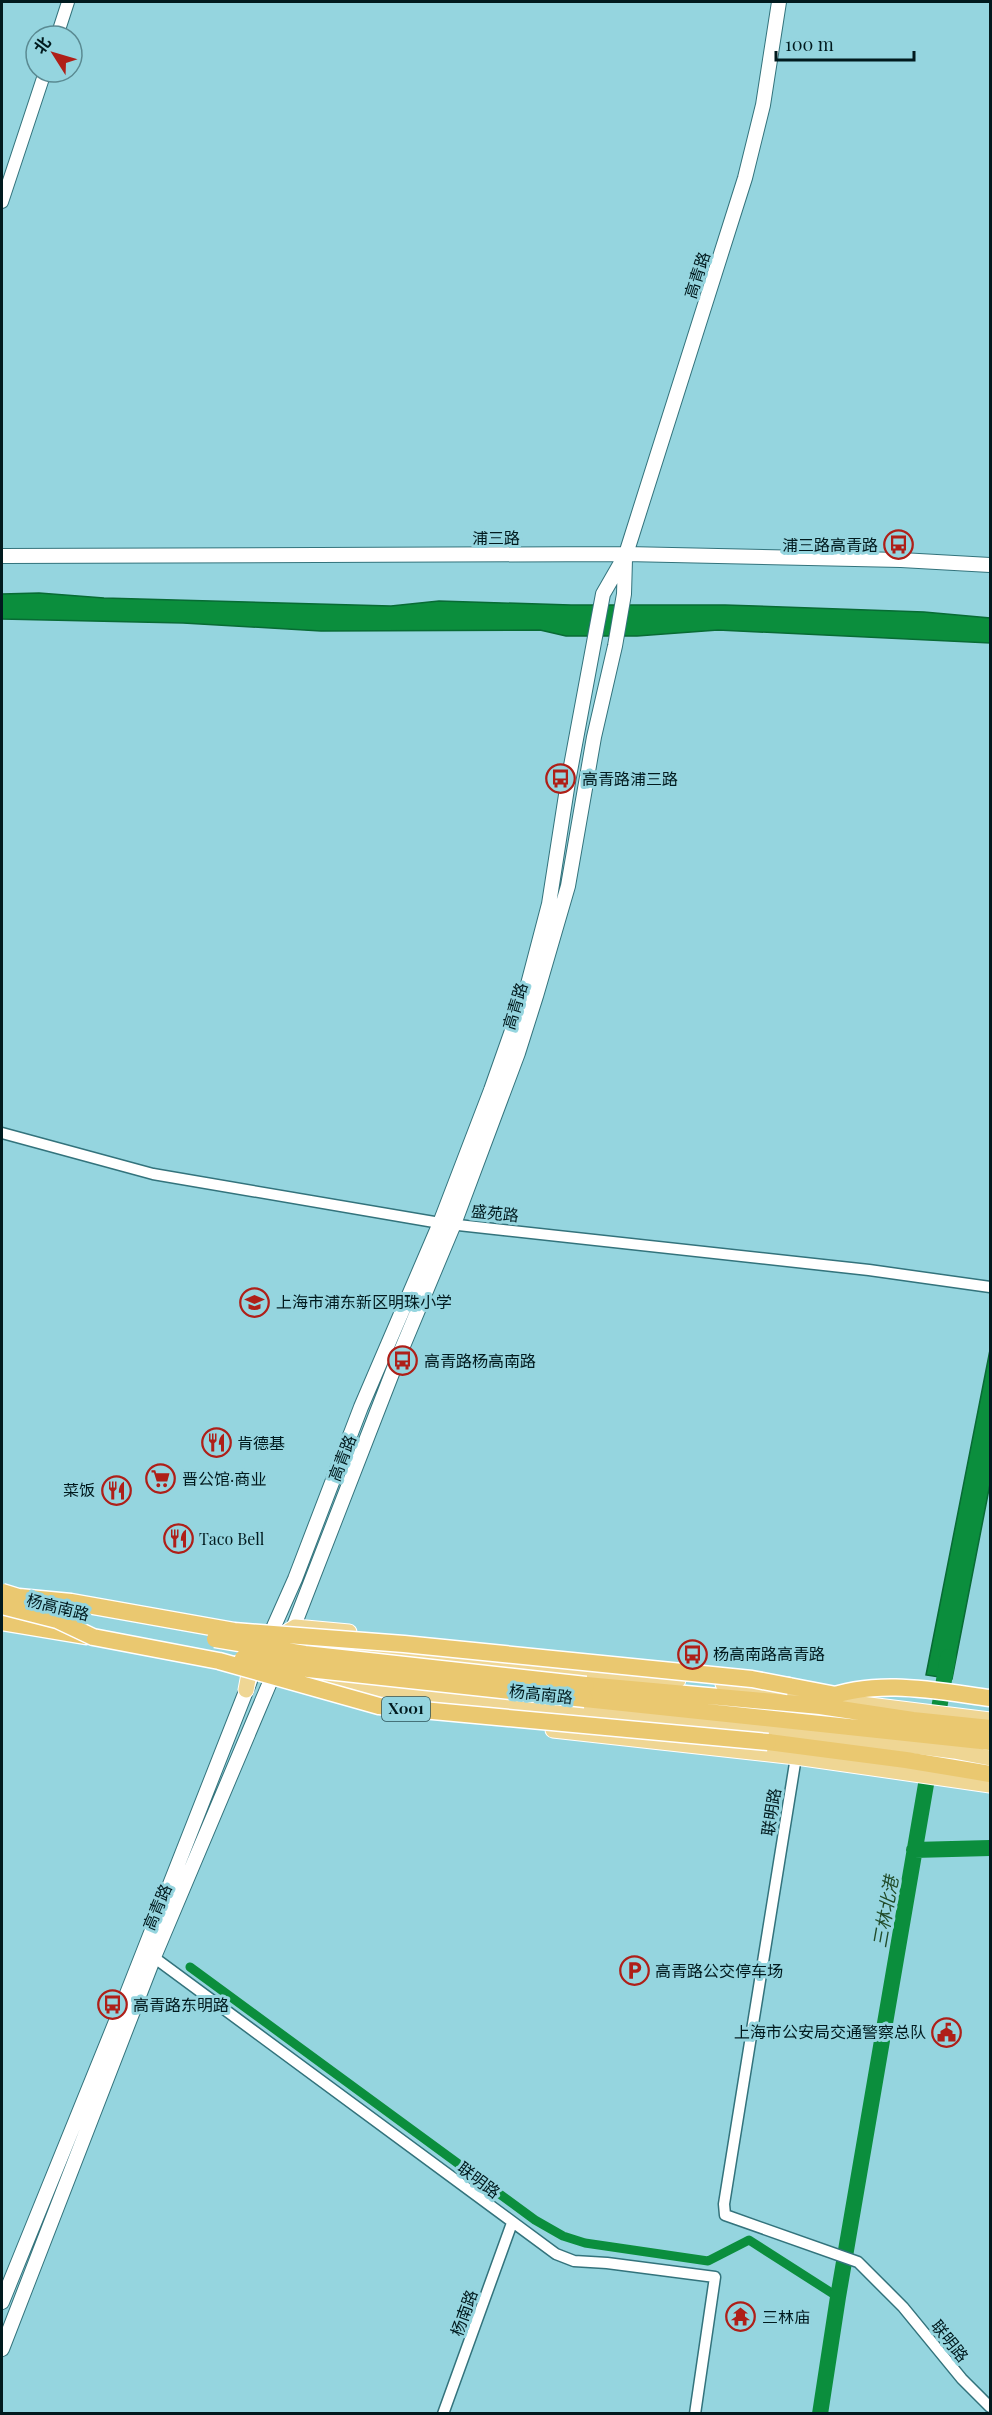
<svg xmlns="http://www.w3.org/2000/svg" width="992" height="2415" viewBox="0 0 992 2415" font-family="'Playfair Display','Noto Sans SC',serif">
	<style>
		.water { fill: #0b8e3d; stroke: #086b34; stroke-width: 1.5 }
		.lines { fill: none; stroke-linecap: round; stroke-linejoin: round }
		.canal { stroke: #0b8e3d; stroke-width: 9 }
		.river { stroke: #0b8e3d; stroke-width: 16 }
		.minor-casing { stroke: #33737c; stroke-width: 13 }
		.tertiary-casing { stroke: #33737c; stroke-width: 14 }
		.secondary-casing { stroke: #33737c; stroke-width: 16 }
		.primary-casing { stroke: #fff; stroke-width: 17 }
		.trunk-casing { stroke: #fff; stroke-width: 19 }
		.minor { stroke: #fff; stroke-width: 10 }
		.tertiary { stroke: #fff; stroke-width: 12 }
		.secondary { stroke: #fff; stroke-width: 14 }
		.primary { stroke: #efd694; stroke-width: 15 }
		.trunk { stroke: #eac870; stroke-width: 16 }
		.trunk-bridge-casing { stroke: #fff; stroke-width: 19; stroke-linecap: butt }
		.trunk-bridge { stroke: #eac870; stroke-width: 16 }
		.labels { text-anchor: middle; stroke-width: 6; stroke-linejoin: round; paint-order: stroke }
		.shield { fill: #95d5df; stroke: #2d5258; stroke-width: 1.5 }
		.shield-label { font-size: 15px; font-weight: bold; fill: #011a1e }
		.street-label { font-size: 16px; fill: #011a1e; stroke: #95d5df }
		.poi-label { font-size: 16px; fill: #011a1e; stroke: #95d5df; text-anchor: start }
		.water-label { font-size: 18px; font-style: italic; fill: #214c2a; stroke: #95d5df }
	</style>
	<rect width="100%" height="100%" fill="#95d5df"/>
	<path class="water" d="M39 593 104 598 391 606 439 601 571 605H725L924 612 990 618V643L718 630 637 636H566L540 630 321 631 183 623 2 619V594Z
		M990 1350V1484L952 1679 926 1675Z"/>
	<g class="lines">
		<path class="canal" d="M190 1967 535 2220 563 2236 585 2243 708 2261 749 2240 838 2297"/>
		<path class="river" d="M936 1726 948 1657
			M914 1850 990 1848
			M820 2414 838 2297 930 1761"/>
		<defs>
			<path id="minor" d="M2 1133 153 1174 440 1223 869 1270 990 1287
				M796 1757 733 2148 724 2204 725 2215 858 2262 903 2307 962 2379 990 2407
				M148 1953 556 2254 574 2261 607 2263 715 2277 695 2414
				M443 2414 512 2223"/>
			<path id="tertiary" d="M57 36 68 2
				M2 202 45 72"/>
			<path id="secondary" d="M2 556 626 554 901 560 990 565
				M290 1636 398 1358 454 1224 518 1053 536 996 568 886 594 737 615 646 624 594 625 559
				M267 1642 295 1579 361 1407 440 1223 491 1090 527 988 549 904 568 782 603 594 626 554 745 178 763 105 779 2
				M2 2302 121 2009 250 1681
				M2 2349 154 1957 276 1668"/>
			<path id="primary" d="M278 1638 295 1627 349 1632
				M314 1645 678 1680
				M238 1663 245 1667 249 1674 246 1690
				M300 1675 386 1693 819 1734 954 1751 990 1758
				M723 1684 806 1697
				M845 1702 990 1720
				M553 1730 796 1757 990 1785"/>
			<path id="trunk" d="M2 1622 86 1636
				M586 1685 820 1706 913 1720 990 1728
				M789 1686 836 1695
				M585 1699 990 1742
				M824 1699C876 1678 937 1691 990 1698
				M768 1742 906 1760 990 1774"/>
		</defs>
		<use href="#minor" class="minor-casing"/>
		<use href="#tertiary" class="tertiary-casing"/>
		<use href="#secondary" class="secondary-casing"/>
		<use href="#primary" class="primary-casing"/>
		<use href="#trunk" class="trunk-casing"/>
		<use href="#minor" class="minor"/>
		<use href="#tertiary" class="tertiary"/>
		<use href="#secondary" class="secondary"/>
		<use href="#primary" class="primary"/>
		<use href="#trunk" class="trunk"/>
		<defs>
			<path id="trunk-bridge" d="M2 1592 28 1600
				M19 1597 71 1602 234 1631 404 1644 752 1679 789 1686
				M2 1606 65 1622
				M55 1619 93 1637 219 1661 379 1706 768 1742
				M215 1639 305 1654 586 1685
				M243 1658 299 1668 585 1699"/>
		</defs>
		<use href="#trunk-bridge" class="trunk-bridge-casing"/>
		<use href="#trunk-bridge" class="trunk-bridge"/>
	</g>
	<defs>
		<symbol id="bus-ring" viewBox="-11 -11 22 22"><circle r="9.5" fill="#95d5df" stroke="#af1f18" stroke-width="1.5"/><path d="M-5-6H5V4H4V6H2V4H-2V6H-4V4H-5ZM-3.5-4V0h7V-4ZM-3.5 1.2v1.5H-2V1.2ZM2 1.2v1.5H3.5V1.2Z" fill="#af1f18"/></symbol>
		<symbol id="school-ring" viewBox="-11 -11 22 22"><circle r="9.5" fill="#95d5df" stroke="#af1f18" stroke-width="1.5"/><path d="M0-5L7-2L0 1L-7-2ZM-4 1L0 2.5L4 1V4Q0 6-4 4Z" fill="#af1f18"/></symbol>
		<symbol id="restaurant-ring" viewBox="-11 -11 22 22"><circle r="9.5" fill="#95d5df" stroke="#af1f18" stroke-width="1.5"/><path d="M-5-6h1v4h1v-4h1v4h1v-4h1v5L-1.5 .5V6h-2V.5L-5-1ZM5-6V6H3V1.5H1.5Q1.5-4 5-6Z" fill="#af1f18"/></symbol>
		<symbol id="supermarket-ring" viewBox="-11 -11 22 22"><circle r="9.5" fill="#95d5df" stroke="#af1f18" stroke-width="1.5"/><path d="M-6-5.5h2.5l.6 2H6L4.5 2H-2.5L-4.4-4H-6ZM-1.5 3.2a1.3 1.3 0 1 0 .1 0ZM3 3.2a1.3 1.3 0 1 0 .1 0Z" fill="#af1f18"/></symbol>
		<symbol id="parking-ring" viewBox="-11 -11 22 22"><circle r="9.5" fill="#95d5df" stroke="#af1f18" stroke-width="1.5"/><path d="M-3.5-5.5H1a3.5 3.5 0 0 1 0 7H-1V5.5H-3.5ZM-1-3.4V-.6H.8a1.4 1.4 0 0 0 0-2.8Z" fill="#af1f18"/></symbol>
		<symbol id="civic-ring" viewBox="-11 -11 22 22"><circle r="9.5" fill="#95d5df" stroke="#af1f18" stroke-width="1.5"/><path d="M-.6-6.5H3V-4.5H.6V-3L4-1V1h2V6H-6V1h2V-1L-.6-3ZM-1.2 2.5V6h2.4V2.5Z" fill="#af1f18"/></symbol>
		<symbol id="temple-ring" viewBox="-11 -11 22 22"><circle r="9.5" fill="#95d5df" stroke="#af1f18" stroke-width="1.5"/><path d="M0-6L5-2H3V0L6.5 2.5H4V6H1.5V3h-3V6H-4V2.5H-6.5L-3 0V-2H-5Z" fill="#af1f18"/></symbol>
	</defs>
	<g fill-rule="evenodd">
		<use href="#bus-ring" x="882" y="528" width="33" height="33"/>
		<use href="#bus-ring" x="544" y="762" width="33" height="33"/>
		<use href="#school-ring" x="238" y="1286" width="33" height="33"/>
		<use href="#bus-ring" x="386" y="1344" width="33" height="33"/>
		<use href="#restaurant-ring" x="200" y="1426" width="33" height="33"/>
		<use href="#supermarket-ring" x="144" y="1462" width="33" height="33"/>
		<use href="#restaurant-ring" x="100" y="1474" width="33" height="33"/>
		<use href="#restaurant-ring" x="162" y="1522" width="33" height="33"/>
		<use href="#bus-ring" x="676" y="1638" width="33" height="33"/>
		<use href="#parking-ring" x="618" y="1954" width="33" height="33"/>
		<use href="#bus-ring" x="96" y="1988" width="33" height="33"/>
		<use href="#civic-ring" x="930" y="2016" width="33" height="33"/>
		<use href="#temple-ring" x="724" y="2300" width="33" height="33"/>
	</g>
	<g class="labels">
		<rect class="shield" x="382" y="1697" width="48" height="24" rx="4.5"/>
		<g class="shield-label">
			<text x="406" y="1714">X001</text>
		</g>
		<g class="street-label">
			<text transform="translate(697 275) rotate(-72)" y="6">高青路</text>
			<text x="496" y="544">浦三路</text>
			<text transform="translate(515 1006) rotate(-73)" y="6">高青路</text>
			<text transform="translate(495 1213) rotate(6)" y="6">盛苑路</text>
			<text transform="translate(342 1458) rotate(-69)" y="6">高青路</text>
			<text transform="translate(58 1607) rotate(14)" y="6">杨高南路</text>
			<text transform="translate(541 1694) rotate(6)" y="6">杨高南路</text>
			<text transform="translate(771 1812) rotate(-81)" y="6">联明路</text>
			<text transform="translate(157 1907) rotate(-67)" y="6">高青路</text>
			<text transform="translate(479 2180) rotate(37)" y="6">联明路</text>
			<text transform="translate(464 2313) rotate(-70)" y="6">杨南路</text>
			<text transform="translate(950 2341) rotate(51)" y="6">联明路</text>
		</g>
		<g class="poi-label">
			<text x="878" y="551" text-anchor="end">浦三路高青路</text>
			<text x="582" y="785">高青路浦三路</text>
			<text x="276" y="1308">上海市浦东新区明珠小学</text>
			<text x="424" y="1367">高青路杨高南路</text>
			<text x="237" y="1449">肯德基</text>
			<text x="182" y="1485">晋公馆·商业</text>
			<text x="95" y="1496" text-anchor="end">菜饭</text>
			<text x="199" y="1545">Taco Bell</text>
			<text x="713" y="1660">杨高南路高青路</text>
			<text x="655" y="1977">高青路公交停车场</text>
			<text x="133" y="2011">高青路东明路</text>
			<text x="926" y="2038" text-anchor="end">上海市公安局交通警察总队</text>
			<text x="762" y="2323">三林庙</text>
		</g>
		<g class="water-label">
			<text transform="translate(886 1912) rotate(-80)" y="6">三林北港</text>
		</g>
	</g>
	<rect width="992" height="2415" fill="none" stroke="#011a1e" stroke-width="6"/>
	<g transform="translate(54 54) rotate(307)"><circle r="28" fill="#95d5df" stroke="#5a8a92" stroke-width="1.5"/>
	<path d="M0-4.5L10 22L0 15L-10 22Z" fill="#af1f18"/>
	<text y="-9" font-size="16" font-weight="bold" text-anchor="middle" fill="#011a1e">北</text>
	</g>
	<path d="M776 51v9h138v-9" fill="none" stroke="#011a1e" stroke-width="3"/>
	<text x="785" y="51" font-size="18" fill="#011a1e" stroke="#95d5df" stroke-width="4.5" paint-order="stroke">100 m</text>
</svg>
